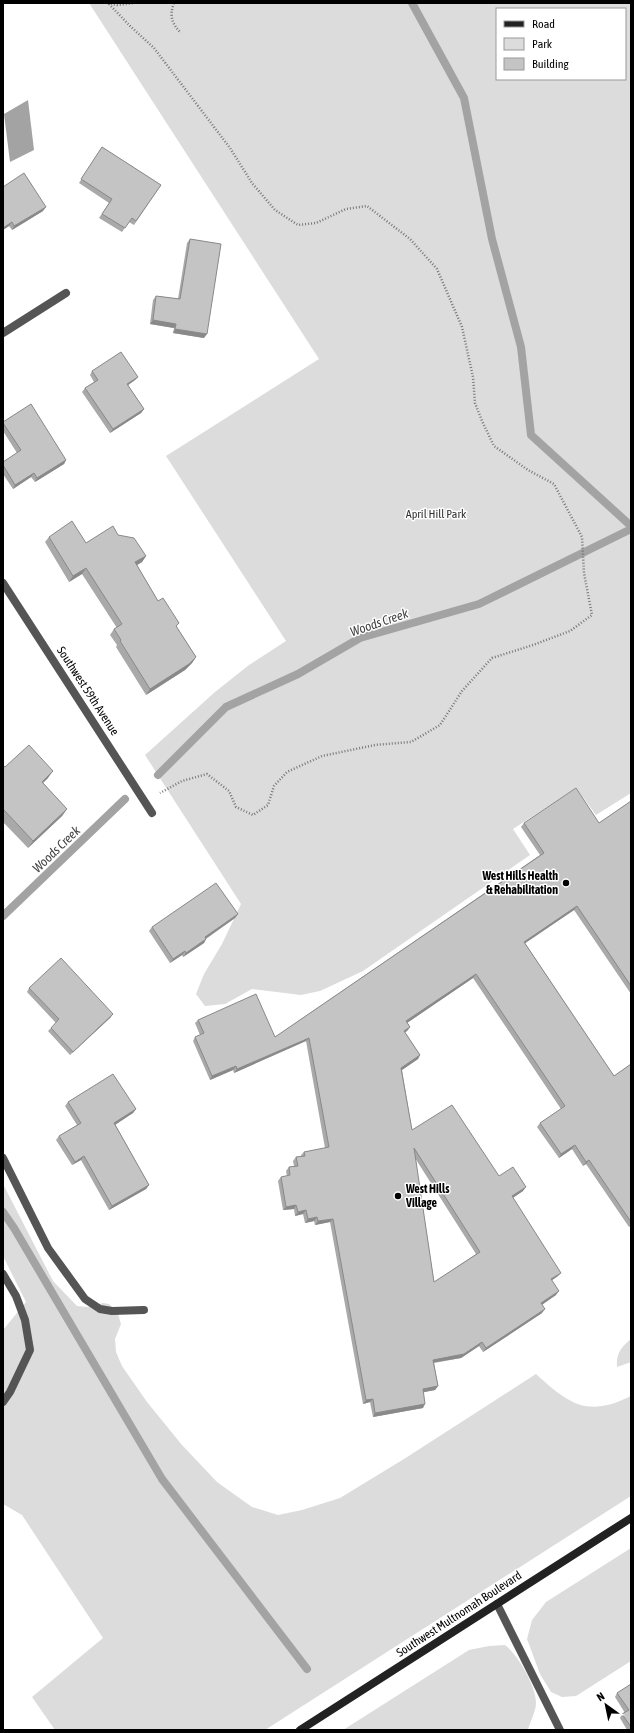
<svg xmlns="http://www.w3.org/2000/svg" width="634" height="1733" viewBox="0 0 634 1733" font-family="'Asap Condensed',sans-serif">
	<style>
		.green { fill: #dcdcdc; fill-rule: evenodd }
		.water { fill: #a3a3a3 }
		.lines { fill: none; stroke-linecap: round; stroke-linejoin: round }
		.stream { stroke: #a3a3a3; stroke-width: 8 }
		.path { stroke: #777; stroke-width: 2.5; stroke-dasharray: 1 2; stroke-linecap: butt }
		.service { stroke: #555; stroke-width: 8 }
		.minor { stroke: #555; stroke-width: 8 }
		.secondary { stroke: #222; stroke-width: 8 }
		.wall { fill: #a9a9a9; fill-rule: evenodd }
		.shaded-wall { fill: #898989 }
		.building { fill: #c4c4c4; stroke: #898989; fill-rule: evenodd }
		.poi-dot { fill: #000; stroke: #fff; stroke-width: 1.5 }
		.labels { text-anchor: middle; stroke-width: 3; stroke-linejoin: round; paint-order: stroke }
		.park-label { font-size: 12px; fill: #333; stroke: #fff }
		.street-label { font-size: 12px; fill: #000; stroke: #fff }
		.poi-label { font-size: 12px; font-weight: bold; fill: #000; stroke: #fff; text-anchor: end }
		.water-label { font-size: 13px; font-style: italic; fill: #444; stroke: #fff }
	</style>
	<rect width="100%" height="100%" fill="#fff"/>
	<path class="green" d="M89 3H631V793L596 815 576 788 513 829 530 855 363 971 320 991 301 995 252 989 225 1004 205 1006 196 994 204 974 222 944 241 904 145 755 215 692 249 665 286 641 166 456 319 359ZM497 9H625V79H497Z
		M3 1184 53 1281 77 1306 88 1307 103 1303 109 1304 118 1314 121 1324 115 1339 116 1352 122 1366 147 1402 182 1445 217 1482 252 1507 278 1515 302 1510 340 1498 404 1459 536 1374C569 1404 587 1418 631 1396V1496L265 1730H55L32 1697 103 1638 22 1515 3 1504V1330L26 1302 3 1256Z
		M631 1339V1362L617 1367C616 1354 621 1347 631 1339Z
		M631 1548V1661L576 1696 562 1697 551 1692 540 1674 527 1639 532 1620 546 1602Z
		M505 1645C518 1655 536 1686 536 1703 536 1711 530 1722 528 1730H343L469 1650 489 1646Z"/>
	<path class="water" d="M28 100 34 150 10 162 4 114Z"/>
	<g class="lines">
		<path class="stream" d="M412 3 464 98 492 239 521 347 531 435 631 526
			M158 775 226 707 298 674 360 638 479 604 631 529
			M3 916 125 799
			M3 1212 14 1228 162 1479 307 1669"/>
		<path class="path" d="M108 3 117 5 134 3
			M174 3C169 16 172 24 181 33
			M109 4 130 26 154 48 230 148 252 183 275 210 298 225 316 223 346 209 367 206 410 239 437 269 462 327 473 377 475 403 482 421 494 446 528 470 554 484 582 537 584 573 592 615 570 631 533 645 492 658 462 691 440 725 411 742 375 745 322 756 287 772 274 786 268 805 253 815 236 807 229 791 207 774 182 781 160 793"/>
		<path class="service" d="M3 1158 48 1248 85 1299 100 1309 112 1311 144 1310
			M3 1274 16 1296 25 1320 30 1350 10 1392 3 1402
			M497 1604 560 1730"/>
		<path class="minor" d="M3 333 66 293
			M3 583 152 813"/>
		<path class="secondary" d="M300 1730 631 1518"/>
	</g>
	<path class="wall" d="M102 147 161 185 134 225 129 222 122 232 99 218 109 203 79 183Z
		M3 187 43 211 12 230 9 226 3 230Z
		M190 239 204 338 173 333 174 328 150 324 153 300 156 296 178 299 187 243Z
		M92 371 138 377 135 380 128 385 144 409 141 413 110 433 82 392 85 388 94 382 90 375Z
		M3 422 66 460 64 464 35 482 31 477 13 489 3 474V462L17 453 3 431Z
		M118 535 146 556 142 562 137 565 158 601 177 627 196 657 192 663 185 670 146 695 116 647 117 645 110 635 114 629 117 628 82 574 69 582 45 542 49 537 86 543Z
		M3 765 5 767 48 778 43 783 67 809 62 816 28 848 3 822Z
		M631 801V994L574 910 525 943 614 1076 631 1064V1226L629 1227 586 1164 583 1166 572 1149 559 1158 537 1127 540 1123 561 1109 473 978 407 1023 410 1027 407 1031 405 1032 420 1055 418 1059 402 1070 412 1130 499 1176 523 1191 513 1198 558 1276 552 1280 556 1295 542 1304V1313L483 1352 479 1346 461 1358 434 1363 438 1386 435 1390 423 1392V1408L373 1417 370 1402 363 1404 330 1222 315 1225 314 1221 305 1223 303 1214 295 1216 294 1209 283 1210 278 1181 281 1177 287 1176 286 1171 289 1167 294 1166 293 1161 296 1157 301 1156V1155L304 1152 325 1148 306 1041 234 1073 233 1070 210 1080 193 1041 195 1037 200 1035 195 1023 198 1020 275 1037 540 855 521 827 524 823H599ZM415 1158 476 1254 434 1282Z
		M238 914 235 918 206 939 204 943 183 957 182 955 170 963 149 931 152 927Z
		M29 988 113 1014 110 1018 70 1055 48 1031 56 1023 27 992Z
		M68 1102 136 1109 133 1113 115 1124 149 1185 146 1189 109 1210 81 1160 72 1165 56 1140 59 1136 77 1125 65 1106Z
		M631 1684V1730H627L620 1718 622 1714 625 1713 615 1697 617 1693Z"/>
	<path class="shaded-wall" d="M46 207 43 211 12 230 14 226Z
		M12 222 9 226 3 230V228Z
		M153 320 176 324 174 328 150 324Z
		M175 329 207 334 204 338 173 333Z
		M138 377 135 380 124 388 127 384Z
		M144 409 141 413 110 433 113 429Z
		M66 460 64 464 35 482 37 478Z
		M34 473 31 477 13 489 15 485Z
		M146 556 142 562 132 568 135 562Z
		M86 568 82 574 69 582 73 576Z
		M196 657 192 663 185 670 146 695 150 689Z
		M53 771 48 778 36 789 42 782Z
		M67 809 62 816 28 848 33 841Z
		M577 906 574 910 521 946 524 942Z
		M238 914 235 918 202 941 205 937Z
		M206 939 204 943 183 957 186 953Z
		M185 951 182 955 170 963 173 959Z
		M476 974 473 978 404 1025 406 1021Z
		M113 1014 110 1018 70 1055 73 1052Z
		M410 1027 407 1031 401 1035 404 1031Z
		M309 1038 306 1041 234 1073 237 1069Z
		M420 1055 418 1059 399 1072 401 1068Z
		M236 1066 233 1070 210 1080 212 1076Z
		M136 1109 133 1113 112 1127 114 1123Z
		M575 1145 572 1149 559 1158 561 1154Z
		M84 1156 81 1160 72 1165 75 1162Z
		M589 1160 586 1164 583 1166 586 1162Z
		M149 1185 146 1189 109 1210 112 1206Z
		M526 1187 523 1191 509 1200 512 1196Z
		M296 1205 294 1209 283 1210 286 1207Z
		M306 1210 303 1214 295 1216 298 1212Z
		M317 1217 314 1221 305 1223 308 1219Z
		M333 1219 330 1222 315 1225 318 1221Z
		M561 1273 558 1276 548 1283 551 1279Z
		M559 1291 556 1295 539 1307 541 1303Z
		M545 1309 542 1313 483 1352 486 1348Z
		M482 1342 479 1346 461 1358 430 1363 433 1360Z
		M438 1386 435 1390 420 1393 423 1389Z
		M373 1399 370 1402 363 1404 366 1400Z
		M425 1404 423 1408 373 1417 375 1413Z"/>
	<path class="building" d="M102 147 161 185 136 221 132 218 125 228 102 214 112 199 81 179Z
		M24 173 46 207 14 226 12 222 3 228V187Z
		M190 239 221 244 207 334 175 329 176 324 153 320 156 296 180 299Z
		M121 352 138 377 127 384 144 409 113 429 85 388 98 380 92 371Z
		M31 404 66 460 37 478 34 473 15 485 3 465V462L21 450 3 423V422Z
		M72 521 86 543 113 526 118 535 134 538 146 556 135 562 158 601 163 598 179 623 176 626 196 657 189 664 150 689 120 641 121 640 114 629 122 624 86 568 73 576 49 537Z
		M29 745 53 771 42 782 67 809 33 841 3 809V765L5 767Z
		M576 788 599 823 631 801V986L577 906 524 942 614 1076 631 1064V1222L589 1160 586 1162 575 1145 561 1154 540 1123 565 1106 476 974 406 1021 410 1027 404 1031 420 1055 401 1068 412 1130 452 1105 499 1176 513 1167 526 1187 512 1196 561 1273 551 1279 559 1291 541 1303 545 1309 486 1348 482 1342 464 1354 433 1360 438 1386 423 1389 425 1404 375 1413 373 1399 366 1400 333 1219 318 1221 317 1217 308 1219 306 1210 298 1212 296 1205 286 1207 281 1177 290 1175 289 1167 298 1166 296 1157 305 1156 304 1152 329 1147 309 1038 237 1069 236 1066 212 1076 195 1037 204 1033 198 1020 256 994 275 1037 544 853 524 823ZM414 1148 480 1252 434 1282Z
		M216 883 238 914 205 937 206 939 186 953 185 951 173 959 152 927Z
		M61 958 113 1014 73 1052 51 1028 59 1019 29 988Z
		M113 1074 136 1109 114 1123 149 1185 112 1206 84 1156 75 1162 59 1136 81 1123 68 1102Z
		M631 1684V1727L622 1714 629 1710 617 1693Z"/>
	<g class="poi-dot">
		<circle cx="566" cy="883" r="4"/>
		<circle cx="398" cy="1196" r="4"/>
	</g>
	<g class="labels">
		<g class="park-label">
			<text x="436" y="518">April Hill Park</text>
		</g>
		<g class="street-label">
			<text transform="translate(88 691) rotate(57)" y="4">Southwest 59th Avenue</text>
			<text transform="translate(459 1614) rotate(-33)" y="4">Southwest Multnomah Boulevard</text>
		</g>
		<g class="poi-label">
			<text x="558" y="880">West Hills Health<tspan x="558" dy="14">&amp; Rehabilitation</tspan></text>
			<text x="406" y="1193" text-anchor="start">West Hills<tspan x="406" dy="14">Village</tspan></text>
		</g>
		<g class="water-label">
			<text transform="translate(379 622) rotate(-19)" y="5">Woods Creek</text>
			<text transform="translate(56 849) rotate(-44)" y="5">Woods Creek</text>
		</g>
	</g>
	<rect width="634" height="1733" fill="none" stroke="#000000" stroke-width="8"/>
	<rect x="496" y="8" width="130" height="72" fill="#ffffff" stroke="#999999"/>
	<rect x="504" y="21" width="20" height="6" fill="#222222" stroke="#999999"/>
	<text x="532" y="28" font-size="12" fill="#000000">Road</text>
	<rect x="504" y="38" width="20" height="12" fill="#dcdcdc" stroke="#999999"/>
	<text x="532" y="48" font-size="12" fill="#000000">Park</text>
	<rect x="504" y="58" width="20" height="12" fill="#c4c4c4" stroke="#999999"/>
	<text x="532" y="68" font-size="12" fill="#000000">Building</text>
	<g transform="translate(606 1705) rotate(327)" stroke="#ffffff" stroke-width="3" paint-order="stroke">
	<path d="M0-3L7 15L0 10L-7 15Z" fill="#000000"/>
	<text y="-6" font-size="11" font-weight="bold" text-anchor="middle" fill="#000000">N</text>
	</g>
</svg>
